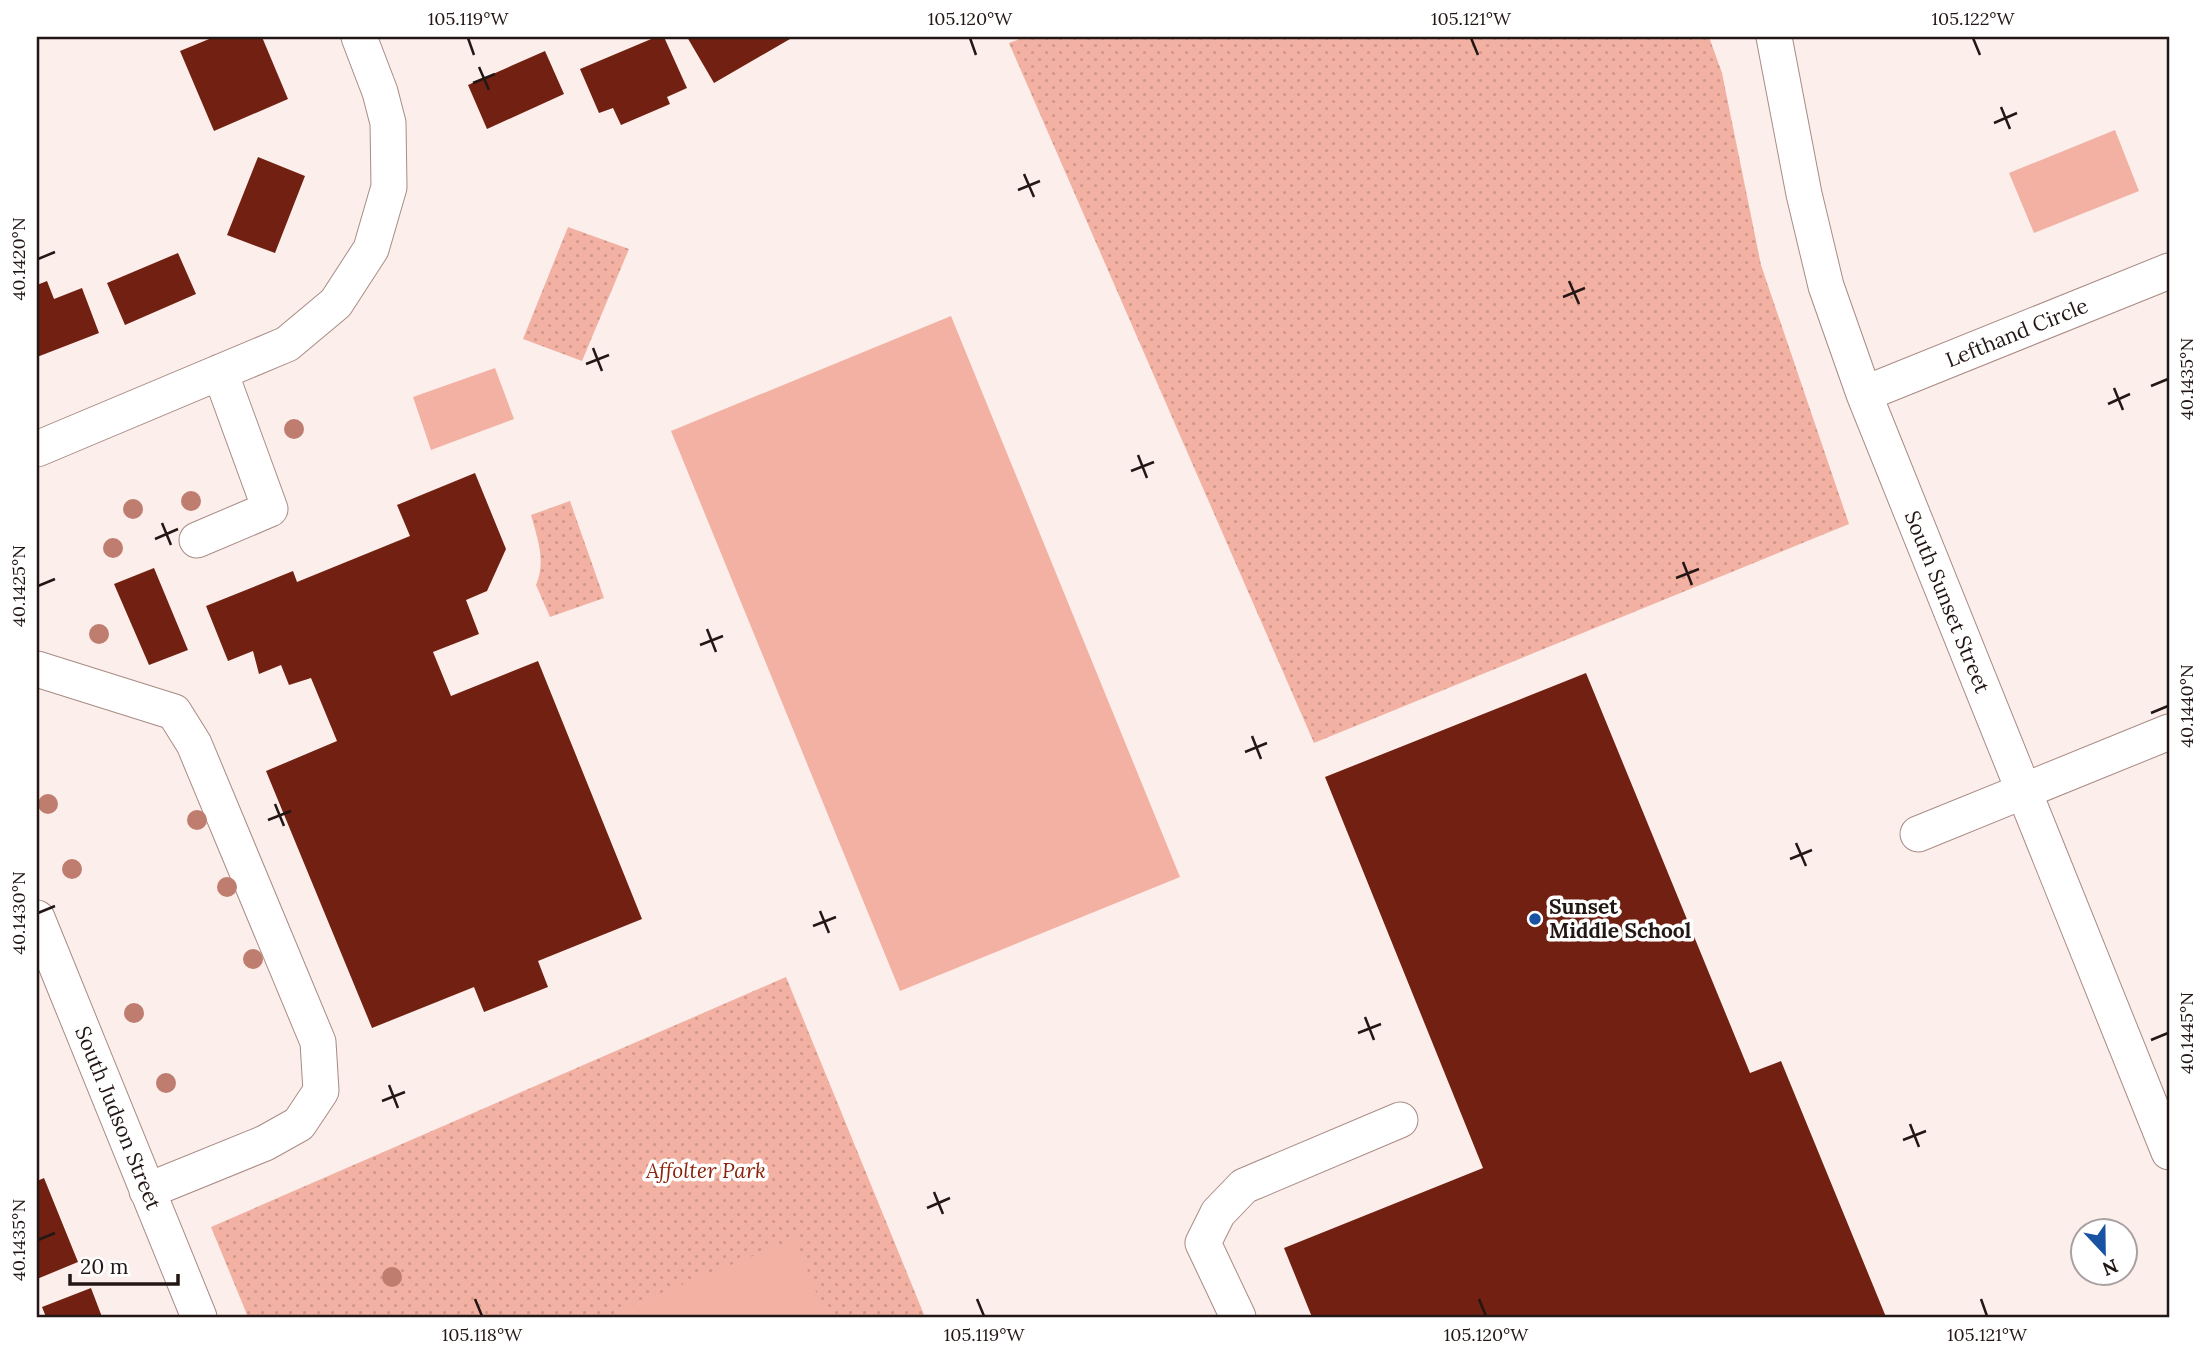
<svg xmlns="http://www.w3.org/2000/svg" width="2206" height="1354" viewBox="0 0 2206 1354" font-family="Lora,serif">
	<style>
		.grass { fill: url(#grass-dots) }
		.pitch { fill: #f2b1a3 }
		.building { fill: #712011 }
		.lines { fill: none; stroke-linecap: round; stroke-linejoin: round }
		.minor-casing { stroke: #a98b84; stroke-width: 37 }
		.minor { stroke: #fff; stroke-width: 35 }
		.tree { fill: #bf7d70 }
		.ticks { fill: none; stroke: #231715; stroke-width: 2.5 }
		.poi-dot { fill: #1952a3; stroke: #fff; stroke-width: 2.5 }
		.labels { text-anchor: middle; stroke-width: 7; stroke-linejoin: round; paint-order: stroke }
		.street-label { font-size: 21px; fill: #231715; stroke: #fff }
		.poi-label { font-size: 21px; font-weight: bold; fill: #231715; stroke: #fff; text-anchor: start }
		.park-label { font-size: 21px; font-style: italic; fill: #8d210b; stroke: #fff }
		.neatline { fill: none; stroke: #231715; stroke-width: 2.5 }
		.ticks-label { font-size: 18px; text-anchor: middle; fill: #231715 }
	</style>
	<defs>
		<pattern id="grass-dots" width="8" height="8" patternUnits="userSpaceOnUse" patternTransform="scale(1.75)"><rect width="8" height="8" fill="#f2b1a3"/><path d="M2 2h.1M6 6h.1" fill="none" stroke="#cf988b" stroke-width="1.8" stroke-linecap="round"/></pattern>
	</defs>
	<rect width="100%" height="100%" fill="#fceeeb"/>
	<path class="grass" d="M1025 37H1709L1722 73 1761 265 1849 524 1314 743 1009 43Z
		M568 227 629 249 582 361 523 339Z
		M570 501 604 598 550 617 536 585C546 561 538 540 531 515Z
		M786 977 925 1317H248L211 1227Z"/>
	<path class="pitch" d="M2115 130 2139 191 2034 233 2009 173Z
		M951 316 1180 877 900 991 671 431Z
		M495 368 514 419 431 450 413 397Z
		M795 1239 826 1317H615L624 1308Z"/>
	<path class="building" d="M214 37H262L288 99 214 131 180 51Z
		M656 37H664L687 88 667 97 670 104 621 125 613 108 599 113 580 69Z
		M687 37H789L790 39 714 83Z
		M545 51 564 94 487 129 468 85Z
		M258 157 305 176 275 253 227 235Z
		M178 253 196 294 125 325 107 283Z
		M47 281 54 299 82 288 99 333 37 357V285Z
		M475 473 506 549 487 591 466 600 479 634 433 652 451 696 538 661 642 919 538 961 548 987 484 1012 474 987 372 1028 266 771 337 741 311 678 289 685 281 665 259 674 253 651 228 661 206 606 293 571 297 582 410 536 397 505Z
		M154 568 188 650 149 665 114 584Z
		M1586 673 1750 1073 1781 1061 1886 1317H1312L1284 1248 1483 1168 1325 777Z
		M44 1178 78 1262 37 1279V1181Z
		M91 1288 102 1317H46L42 1307Z"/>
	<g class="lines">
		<defs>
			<path id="minor" d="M1774 37 1804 194 1826 286 1864 394 2169 1152
				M1864 394 2169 271
				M37 449 287 344 336 303 371 249 389 187 388 123 380 92 359 37
				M197 540 270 509 220 372
				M37 669 174 712 194 744 318 1042 321 1091 299 1124 265 1143 147 1191
				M1918 834 2169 732
				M37 918 199 1317
				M1238 1317 1203 1243 1218 1213 1244 1186 1400 1120"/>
		</defs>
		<use href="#minor" class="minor-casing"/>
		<use href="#minor" class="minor"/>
	</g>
	<g class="tree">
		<circle cx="294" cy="429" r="10"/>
		<circle cx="191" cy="501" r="10"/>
		<circle cx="133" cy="509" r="10"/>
		<circle cx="113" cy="548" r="10"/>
		<circle cx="99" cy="634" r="10"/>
		<circle cx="48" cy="804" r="10"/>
		<circle cx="197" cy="820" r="10"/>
		<circle cx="72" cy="869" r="10"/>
		<circle cx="227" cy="887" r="10"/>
		<circle cx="253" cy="959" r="10"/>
		<circle cx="134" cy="1013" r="10"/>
		<circle cx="166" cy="1083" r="10"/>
		<circle cx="392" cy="1277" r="10"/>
	</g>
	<path class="ticks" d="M468 38 474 55M970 38 976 55M1471 38 1478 55M1973 38 1980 55M479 67 489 90M473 83 495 74M2001 107 2010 129M1994 123 2017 113M1024 174 1034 197M1018 190 1040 181M38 259 55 252M1569 281 1579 304M1563 297 1585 288M593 348 602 371M586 364 609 355M2151 386 2168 379M2114 388 2123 410M2108 404 2130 394M1138 455 1147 478M1131 471 1154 462M162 523 171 545M155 539 178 529M1683 562 1692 585M1676 578 1699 569M38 586 55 579M707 629 716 652M700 645 723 636M2151 713 2168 706M1252 736 1261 759M1245 752 1267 743M275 804 284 826M268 820 291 811M1796 843 1806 866M1790 859 1812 850M820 911 829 933M38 913 55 906M813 926 836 917M1365 1017 1374 1040M1358 1033 1381 1024M2151 1040 2168 1033M389 1085 398 1108M382 1101 405 1092M1910 1124 1919 1147M1903 1140 1926 1131M934 1192 943 1214M927 1208 950 1198M38 1240 55 1233M475 1299 482 1316M977 1299 984 1316M1479 1299 1486 1316M1981 1299 1987 1316"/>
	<circle class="poi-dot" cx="1535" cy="919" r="7"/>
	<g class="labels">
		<g class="street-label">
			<text transform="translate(2017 333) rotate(-22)" y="7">Lefthand Circle</text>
			<text transform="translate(1947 602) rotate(68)" y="7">South Sunset Street</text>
			<text transform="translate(118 1118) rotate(68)" y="7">South Judson Street</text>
		</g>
		<g class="poi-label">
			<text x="1549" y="914">Sunset<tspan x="1549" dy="24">Middle School</tspan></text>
		</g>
		<g class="park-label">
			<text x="706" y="1178">Affolter Park</text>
		</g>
	</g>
	<rect width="2206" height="1354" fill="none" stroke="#ffffff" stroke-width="77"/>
	<g transform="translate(2104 1252) rotate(158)"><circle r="33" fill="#ffffff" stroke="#a7a2a1" stroke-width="2"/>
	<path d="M0-5L12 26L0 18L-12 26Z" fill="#1952a3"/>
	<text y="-10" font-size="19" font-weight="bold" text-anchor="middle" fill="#231715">N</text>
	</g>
	<path d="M70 1274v10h108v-10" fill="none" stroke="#231715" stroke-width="3.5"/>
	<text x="80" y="1274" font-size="21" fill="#231715" stroke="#ffffff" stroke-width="5" paint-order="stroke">20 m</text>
	<rect x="38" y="38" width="2130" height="1278" class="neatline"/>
	<g class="ticks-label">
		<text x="468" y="25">105.119°W</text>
		<text x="970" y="25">105.120°W</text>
		<text x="1471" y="25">105.121°W</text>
		<text x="1973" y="25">105.122°W</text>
		<text transform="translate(19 259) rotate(-90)" y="6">40.1420°N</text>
		<text transform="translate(2187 379) rotate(-90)" y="6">40.1435°N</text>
		<text transform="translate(19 586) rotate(-90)" y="6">40.1425°N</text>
		<text transform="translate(2187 706) rotate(-90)" y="6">40.1440°N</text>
		<text transform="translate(19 913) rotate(-90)" y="6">40.1430°N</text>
		<text transform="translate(2187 1033) rotate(-90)" y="6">40.1445°N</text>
		<text transform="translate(19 1240) rotate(-90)" y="6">40.1435°N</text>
		<text x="482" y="1341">105.118°W</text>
		<text x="984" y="1341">105.119°W</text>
		<text x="1486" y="1341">105.120°W</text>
		<text x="1987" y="1341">105.121°W</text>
	</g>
</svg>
